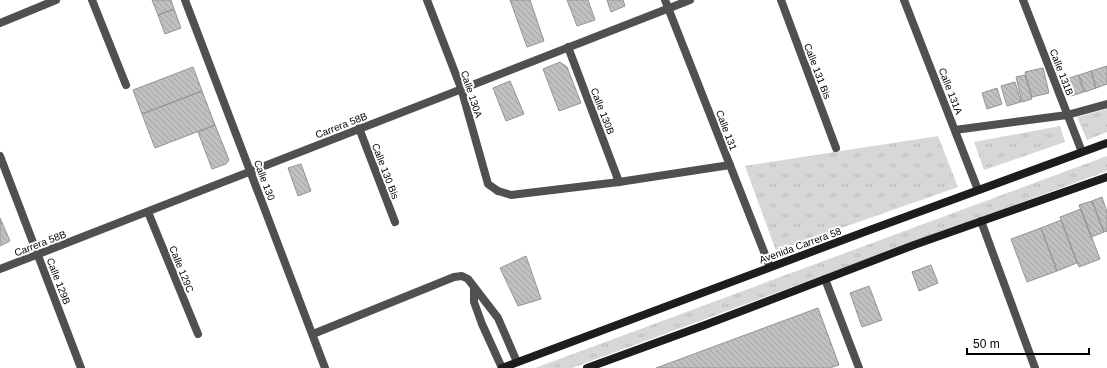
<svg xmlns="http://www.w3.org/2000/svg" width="1107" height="368" viewBox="0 0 1107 368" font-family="Helvetica,sans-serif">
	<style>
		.grass { fill: url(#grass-tufts) }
		.building { fill: url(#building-back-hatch); stroke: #949494 }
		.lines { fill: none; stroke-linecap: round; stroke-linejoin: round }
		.lane { stroke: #505050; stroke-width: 8 }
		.street { stroke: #505050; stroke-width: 8 }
		.secondary { stroke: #1d1d1d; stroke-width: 8 }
		.labels { text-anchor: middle; stroke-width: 4; stroke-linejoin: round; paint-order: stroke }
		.street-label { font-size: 10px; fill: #000; stroke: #fff }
	</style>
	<defs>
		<pattern id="grass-tufts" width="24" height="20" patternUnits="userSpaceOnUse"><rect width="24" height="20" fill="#d7d7d7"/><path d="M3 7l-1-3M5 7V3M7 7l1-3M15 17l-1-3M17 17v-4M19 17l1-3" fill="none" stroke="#b7b7b7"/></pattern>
		<pattern id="building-back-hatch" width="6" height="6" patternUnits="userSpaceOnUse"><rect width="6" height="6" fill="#c0c0c0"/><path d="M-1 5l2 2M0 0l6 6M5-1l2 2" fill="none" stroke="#a3a3a3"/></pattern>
	</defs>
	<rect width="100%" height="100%" fill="#fff"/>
	<path class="grass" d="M1107 109V132L1087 140 1077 117Z
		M1060 126 1065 142 984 170 974 142Z
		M938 136 958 187 776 251 745 166Z
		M1107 156V171L572 368H535Z"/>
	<path class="building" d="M152 0H171L174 9 158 15Z
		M510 0H530L544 41 527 47Z
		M567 0H588L595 20 577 26Z
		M607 0H623L625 6 611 12Z
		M174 9 181 28 165 34 158 15Z
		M560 62 567 67 581 103 559 111 543 69Z
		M1107 66V84L1096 88 1091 71Z
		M193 67 202 91 142 114 133 90Z
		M1043 68 1049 93 1032 97 1025 72Z
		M1091 71 1096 88 1085 92 1079 75Z
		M1025 75 1032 99 1022 102 1016 77Z
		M1078 75 1084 92 1071 96 1068 94 1062 81Z
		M510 81 524 114 506 121 493 88Z
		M1015 82 1021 102 1007 106 1001 86Z
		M997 88 1002 104 987 109 982 93Z
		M202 91 215 125 155 148 142 114Z
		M215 125 229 160 226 164 212 169 198 132Z
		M301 164 311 191 298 196 288 168Z
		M1102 197 1107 212V231L1104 232 1092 201Z
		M1092 201 1104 232 1091 237 1079 205Z
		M1081 209 1100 259 1079 267 1060 217Z
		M0 218 10 241 0 246Z
		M1061 220 1077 263 1057 271 1041 228Z
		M1041 228 1057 271 1027 282 1011 239Z
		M526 256 541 299 518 306 500 268Z
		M931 265 938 283 919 291 912 272Z
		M869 286 882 320 862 327 850 293Z
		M818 308 839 365 830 368H656Z"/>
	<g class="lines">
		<path class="lane" d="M92 0 126 85
			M498 191 511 195 619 182 730 165
			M474 287V302L482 324 502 368
			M313 334 454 277 462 276 468 279 498 318 517 362"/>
		<path class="street" d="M185 0 325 368
			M427 0 461 88 488 184 498 191
			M665 0 770 267
			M781 0 836 148
			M904 0 978 190
			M1023 0 1082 152
			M0 23 56 0
			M568 47 619 182
			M359 128 395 222
			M955 130 1067 115 1107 104
			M0 156 81 368
			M148 212 198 334
			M981 221 1035 368
			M0 269 690 0
			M825 279 859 368"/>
		<path class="secondary" d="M502 368 867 231 1107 143
			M587 368 705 325 914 245 1107 177"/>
	</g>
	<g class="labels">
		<g class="street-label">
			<text transform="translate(818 71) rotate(69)" y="4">Calle 131 Bis</text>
			<text transform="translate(1062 72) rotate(69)" y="4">Calle 131B</text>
			<text transform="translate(951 91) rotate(69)" y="4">Calle 131A</text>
			<text transform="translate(472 94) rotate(72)" y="4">Calle 130A</text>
			<text transform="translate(603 111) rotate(69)" y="4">Calle 130B</text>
			<text transform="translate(341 125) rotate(-21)" y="4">Carrera 58B</text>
			<text transform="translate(727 130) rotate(69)" y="4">Calle 131</text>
			<text transform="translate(386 171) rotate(69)" y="4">Calle 130 Bis</text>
			<text transform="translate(265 180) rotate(69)" y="4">Calle 130</text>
			<text transform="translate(40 243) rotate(-21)" y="4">Carrera 58B</text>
			<text transform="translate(800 245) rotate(-20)" y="4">Avenida Carrera 58</text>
			<text transform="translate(182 269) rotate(68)" y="4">Calle 129C</text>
			<text transform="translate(59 281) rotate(69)" y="4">Calle 129B</text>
		</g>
	</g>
	<path d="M967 348v6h122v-6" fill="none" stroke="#000000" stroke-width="2"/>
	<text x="973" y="348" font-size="12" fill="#000000" stroke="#ffffff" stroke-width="3" paint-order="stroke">50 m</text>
</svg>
